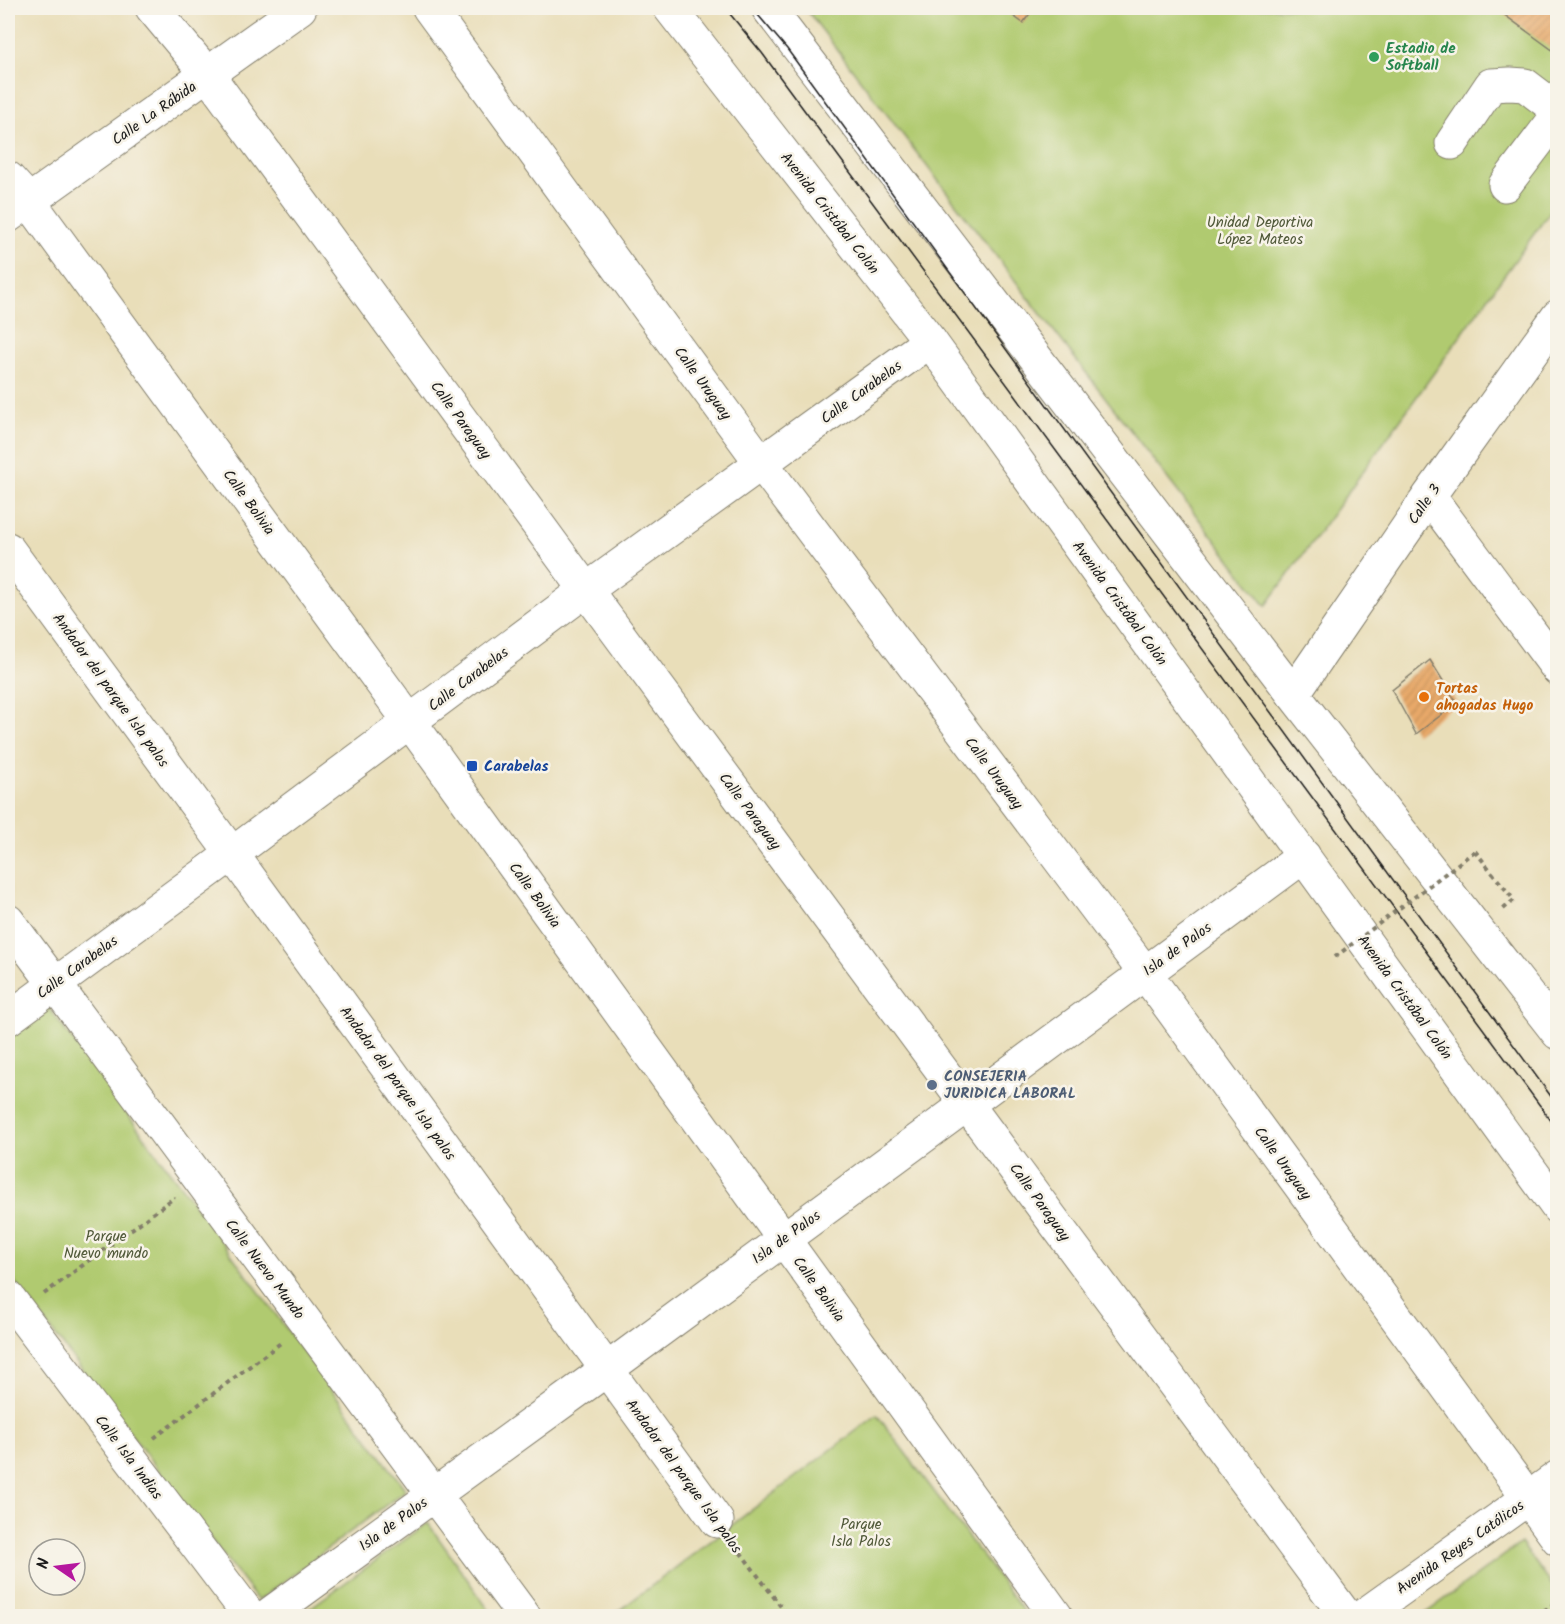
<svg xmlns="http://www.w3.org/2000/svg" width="1565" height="1624" viewBox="0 0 1565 1624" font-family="Kalam,sans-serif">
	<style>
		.green { fill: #b0ca70; stroke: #667346; stroke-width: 1.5 }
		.building { fill: url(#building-hatch) }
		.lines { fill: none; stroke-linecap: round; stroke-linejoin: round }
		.minor-casing { stroke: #827d6a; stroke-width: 35 }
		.major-casing { stroke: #827d6a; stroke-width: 35 }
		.path { stroke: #827d6a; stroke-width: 4; stroke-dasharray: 4.5 4.5; stroke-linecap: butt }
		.minor { stroke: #fff; stroke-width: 33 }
		.major { stroke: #fff; stroke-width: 33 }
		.tram { stroke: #1c1c1c; stroke-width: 1.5 }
		.path-bridge { stroke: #827d6a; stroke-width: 4; stroke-dasharray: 4.5 4.5; stroke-linecap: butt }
		.leisure-dot { fill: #2e9e5b; stroke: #f7f3e8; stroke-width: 2 }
		.food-dot { fill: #e8710a; stroke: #f7f3e8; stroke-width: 2 }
		.transit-dot { fill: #1a4fb4; stroke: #f7f3e8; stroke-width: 2 }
		.service-dot { fill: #5c6f8a; stroke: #f7f3e8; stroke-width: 2 }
		.labels { text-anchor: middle; stroke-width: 5; stroke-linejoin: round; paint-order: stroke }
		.leisure-label { font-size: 15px; font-weight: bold; fill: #27864d; stroke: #f7f3e8; text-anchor: start }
		.street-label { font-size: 15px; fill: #1c1c1c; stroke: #f7f3e8 }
		.park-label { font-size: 15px; fill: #505939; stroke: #f7f3e8 }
		.food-label { font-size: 15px; font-weight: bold; fill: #c56008; stroke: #f7f3e8; text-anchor: start }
		.transit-label { font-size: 15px; font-weight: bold; fill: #164399; stroke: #f7f3e8; text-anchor: start }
		.service-label { font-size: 15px; font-weight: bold; fill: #4e5e75; stroke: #f7f3e8; text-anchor: start }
	</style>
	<defs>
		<pattern id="building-hatch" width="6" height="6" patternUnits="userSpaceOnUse" patternTransform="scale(1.5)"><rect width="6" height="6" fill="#e8a969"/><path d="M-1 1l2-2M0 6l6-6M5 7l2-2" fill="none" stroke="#c6915a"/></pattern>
	</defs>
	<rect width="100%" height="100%" fill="#f7f3e8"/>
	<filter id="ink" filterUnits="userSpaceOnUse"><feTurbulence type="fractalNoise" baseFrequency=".0167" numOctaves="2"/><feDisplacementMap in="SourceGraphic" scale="12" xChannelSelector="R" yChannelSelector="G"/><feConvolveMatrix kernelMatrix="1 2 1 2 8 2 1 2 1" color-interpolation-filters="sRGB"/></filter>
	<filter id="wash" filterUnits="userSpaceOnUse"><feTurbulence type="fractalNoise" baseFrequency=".008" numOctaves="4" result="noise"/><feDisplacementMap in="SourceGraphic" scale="24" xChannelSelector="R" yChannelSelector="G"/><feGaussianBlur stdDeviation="1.35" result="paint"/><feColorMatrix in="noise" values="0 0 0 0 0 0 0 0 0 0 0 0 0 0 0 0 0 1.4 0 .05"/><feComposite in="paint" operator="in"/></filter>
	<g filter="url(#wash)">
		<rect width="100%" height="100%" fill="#e9deb9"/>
		<path class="green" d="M805 8H1557V202L1266 606Z
			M48 1007 406 1490 258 1601 8 1273V1038Z
			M877 1415 1027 1616H612Z
			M428 1523 493 1616H299Z
			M1521 1543 1557 1592V1616H1422Z"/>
		<g id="blocks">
			<path class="building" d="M1002 8H1034L1023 23Z
				M1495 8H1558V54Z
				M1430 660 1457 703 1416 734 1392 690Z"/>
		</g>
	</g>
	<g filter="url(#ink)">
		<use href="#blocks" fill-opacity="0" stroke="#827d6a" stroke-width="1.5"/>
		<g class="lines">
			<defs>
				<path id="minor" d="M152 8 208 75 586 590 1346 1616
					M429 8 762 464 1145 973 1558 1539
					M1452 143 1491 85 1510 84 1525 85 1558 110
					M8 178 29 201 410 722 1056 1616
					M1505 185 1558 115
					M8 216 300 8
					M1429 496 1558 669
					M8 549 232 854 717 1521
					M1293 694 1429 496 1558 316
					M8 921 524 1616
					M8 1019 232 854 586 590 930 341
					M8 1297 250 1616
					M267 1616 606 1370 1304 856
					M1363 1616 1558 1477"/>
				<path id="major" d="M670 8 930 341 1558 1208
					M768 8 1293 694 1558 1033"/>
			</defs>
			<use href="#minor" class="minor-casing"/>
			<use href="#major" class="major-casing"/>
			<path class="path" d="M1475 851 1514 900 1501 911
				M44 1294 175 1197
				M154 1438 282 1342
				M735 1545 788 1616
				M1536 1616 1558 1601"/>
			<use href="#minor" class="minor"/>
			<use href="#major" class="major"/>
			<path class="tram" d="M725 8 762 53 1558 1130
				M752 8 787 49 1558 1106"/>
			<path class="path-bridge" d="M1335 957 1475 851"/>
		</g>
	</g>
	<circle class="leisure-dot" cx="1374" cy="57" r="6"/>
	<circle class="food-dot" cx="1424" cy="697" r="6"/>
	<rect class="transit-dot" x="466" y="760" width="12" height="12" rx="3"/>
	<circle class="service-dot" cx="932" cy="1085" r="6"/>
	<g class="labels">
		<g class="leisure-label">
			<text x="1386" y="53">Estadio de<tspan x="1386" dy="17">Softball</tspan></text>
		</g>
		<g class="street-label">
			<text transform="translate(154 113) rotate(-35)" y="5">Calle La Rábida</text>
			<text transform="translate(830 213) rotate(52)" y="5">Avenida Cristóbal Colón</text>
			<text transform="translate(703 383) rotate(54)" y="5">Calle Uruguay</text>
			<text transform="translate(861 392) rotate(-36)" y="5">Calle Carabelas</text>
			<text transform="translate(461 420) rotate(54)" y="5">Calle Paraguay</text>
			<text transform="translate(249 502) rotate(54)" y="5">Calle Bolivia</text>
			<text transform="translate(1424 504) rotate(-55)" y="5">Calle 3</text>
			<text transform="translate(1120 603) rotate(54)" y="5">Avenida Cristóbal Colón</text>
			<text transform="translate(468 679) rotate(-37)" y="5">Calle Carabelas</text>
			<text transform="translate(111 690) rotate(54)" y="5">Andador del parque Isla palos</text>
			<text transform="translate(994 773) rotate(53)" y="5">Calle Uruguay</text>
			<text transform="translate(750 811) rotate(53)" y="5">Calle Paraguay</text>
			<text transform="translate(535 895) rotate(54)" y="5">Calle Bolivia</text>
			<text transform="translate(1177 949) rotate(-36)" y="5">Isla de Palos</text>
			<text transform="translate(77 967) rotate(-36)" y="5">Calle Carabelas</text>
			<text transform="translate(1405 997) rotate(54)" y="5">Avenida Cristóbal Colón</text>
			<text transform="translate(398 1083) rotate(54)" y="5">Andador del parque Isla palos</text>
			<text transform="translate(1283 1163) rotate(54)" y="5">Calle Uruguay</text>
			<text transform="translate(1040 1202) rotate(54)" y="5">Calle Paraguay</text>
			<text transform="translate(786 1237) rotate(-36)" y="5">Isla de Palos</text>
			<text transform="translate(265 1269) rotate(53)" y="5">Calle Nuevo Mundo</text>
			<text transform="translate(819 1289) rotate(54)" y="5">Calle Bolivia</text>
			<text transform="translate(129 1457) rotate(53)" y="5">Calle Isla Indias</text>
			<text transform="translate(684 1476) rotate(54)" y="5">Andador del parque Isla palos</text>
			<text transform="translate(393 1524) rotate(-36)" y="5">Isla de Palos</text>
			<text transform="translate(1460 1547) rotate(-35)" y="5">Avenida Reyes Católicos</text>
		</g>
		<g class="park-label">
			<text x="1260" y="227">Unidad Deportiva<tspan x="1260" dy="17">López Mateos</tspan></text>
			<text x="106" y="1241">Parque<tspan x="106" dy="17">Nuevo mundo</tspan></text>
			<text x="861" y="1529">Parque<tspan x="861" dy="17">Isla Palos</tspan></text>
		</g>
		<g class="food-label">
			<text x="1436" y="693">Tortas<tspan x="1436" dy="17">ahogadas Hugo</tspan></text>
		</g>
		<g class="transit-label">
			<text x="484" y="771">Carabelas</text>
		</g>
		<g class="service-label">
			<text x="944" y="1081">CONSEJERIA<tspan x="944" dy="17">JURIDICA LABORAL</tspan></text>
		</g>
	</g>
	<rect width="1565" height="1624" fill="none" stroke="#f7f3e8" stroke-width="30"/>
	<g transform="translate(57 1567) rotate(284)"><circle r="28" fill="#f7f3e8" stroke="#9f9d96" stroke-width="1.5"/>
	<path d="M0-4.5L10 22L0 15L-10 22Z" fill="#b5179e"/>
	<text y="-9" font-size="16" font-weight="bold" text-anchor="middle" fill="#1c1c1c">N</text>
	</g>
</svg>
